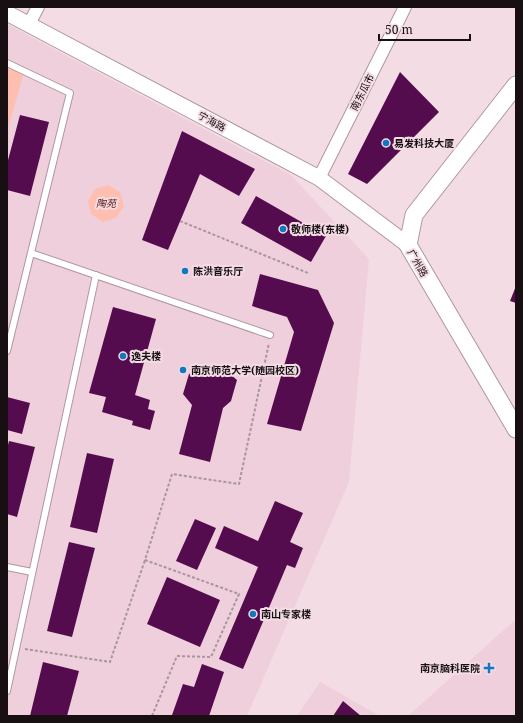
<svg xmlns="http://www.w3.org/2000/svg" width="523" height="723" viewBox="0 0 523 723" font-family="'Noto Serif','Noto Sans SC',serif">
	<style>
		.built { fill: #efcfdc }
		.green { fill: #ffbfb0 }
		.building { fill: #550c4f }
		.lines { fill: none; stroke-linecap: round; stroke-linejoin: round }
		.service-casing { stroke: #ad979f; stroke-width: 8 }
		.minor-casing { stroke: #ad979f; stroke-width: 14 }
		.tertiary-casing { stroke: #ad979f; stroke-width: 17 }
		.secondary-casing { stroke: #ad979f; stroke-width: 19 }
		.path { stroke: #a8969d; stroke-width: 2; stroke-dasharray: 3 2; stroke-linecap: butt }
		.service { stroke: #fff; stroke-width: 6 }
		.minor { stroke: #fff; stroke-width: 12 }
		.tertiary { stroke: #fff; stroke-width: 15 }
		.secondary { stroke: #fff; stroke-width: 17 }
		.poi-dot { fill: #1078c3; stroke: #f4dce5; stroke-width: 1.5 }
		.labels { text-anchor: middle; stroke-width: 4; stroke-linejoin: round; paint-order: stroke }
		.street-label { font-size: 10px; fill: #170f12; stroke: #f4dce5 }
		.poi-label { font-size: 10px; font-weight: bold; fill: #170f12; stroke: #f4dce5; text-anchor: start }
		.park-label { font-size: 10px; font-style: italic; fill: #591a0c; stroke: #f4dce5 }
	</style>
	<rect width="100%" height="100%" fill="#f4dce5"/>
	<path class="built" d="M7 24 291 175 369 259 349 482 247 716H7Z
		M515 620 516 716H408Z
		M320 682 380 716H297Z"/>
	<path class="green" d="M7 66 24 73 7 131Z
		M108 185 120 192 124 206 116 218 103 222 91 214 88 201 95 189Z"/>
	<path class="building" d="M400 72 439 112 367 184 348 174Z
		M20 115 49 122 30 196 7 190V164Z
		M182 131 255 169 239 196 200 174 168 250 142 240Z
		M256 196 326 236 311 262 241 223Z
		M260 274 318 290 334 323 301 431 267 424 294 332 287 317 252 306Z
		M516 286V303L510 301Z
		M113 307 156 319 135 395 150 400 148 409 155 411 150 430 132 425 133 421 102 412 106 397 89 393Z
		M206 365 224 369 237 380 231 401 223 408 210 462 179 454 192 405 183 394 189 374Z
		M7 397 30 403 22 434 7 430Z
		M9 441 35 447 17 517 7 514V449Z
		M87 453 114 459 97 533 70 527Z
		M275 501 303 513 290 542 303 548 295 568 287 565 243 669 219 659 258 567 215 548 224 526 258 541Z
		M195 519 216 528 197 570 176 561Z
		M69 542 95 548 72 637 47 631Z
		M167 577 220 600 200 647 147 624Z
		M43 662 79 671 67 716H30Z
		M202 664 224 672 209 716 172 715 183 684 194 687Z
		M343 701 361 716H333Z"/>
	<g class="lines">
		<defs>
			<path id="service" d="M7 63 70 93 7 351
				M31 253 270 335
				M7 567 32 572
				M7 691 96 275"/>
			<path id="minor" d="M29 24 38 7
				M319 178 405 7"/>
			<path id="tertiary" d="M7 13 319 178 408 245"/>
			<path id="secondary" d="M516 85 414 215 408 245 516 429"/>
		</defs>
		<use href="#service" class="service-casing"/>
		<use href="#minor" class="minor-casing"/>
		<use href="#tertiary" class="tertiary-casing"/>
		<use href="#secondary" class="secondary-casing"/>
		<path class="path" d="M180 221 308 273
			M25 649 110 662 145 560
			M152 716 177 656 211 657 239 594 145 560 172 474 239 484 269 343"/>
		<use href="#service" class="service"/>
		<use href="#minor" class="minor"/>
		<use href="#tertiary" class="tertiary"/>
		<use href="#secondary" class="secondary"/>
	</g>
	<g class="poi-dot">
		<circle cx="386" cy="143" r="4"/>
		<circle cx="283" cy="229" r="4"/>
		<circle cx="185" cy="271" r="4"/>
		<circle cx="123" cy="356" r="4"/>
		<circle cx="183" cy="370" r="4"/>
		<circle cx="253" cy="614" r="4"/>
		<path d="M487 662h4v4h4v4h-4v4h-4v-4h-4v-4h4z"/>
	</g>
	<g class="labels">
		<g class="street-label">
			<text transform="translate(362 92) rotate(-63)" y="4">南东瓜市</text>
			<text transform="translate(212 121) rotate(28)" y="4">宁海路</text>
			<text transform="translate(418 263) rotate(60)" y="4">广州路</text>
		</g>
		<g class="poi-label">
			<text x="394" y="147">易发科技大厦</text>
			<text x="291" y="233">敬师楼(东楼)</text>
			<text x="193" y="275">陈洪音乐厅</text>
			<text x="131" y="360">逸夫楼</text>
			<text x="191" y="374">南京师范大学(随园校区)</text>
			<text x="261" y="618">南山专家楼</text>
			<text x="480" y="672" text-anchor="end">南京脑科医院</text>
		</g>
		<g class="park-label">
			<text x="106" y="207">陶苑</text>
		</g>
	</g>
	<rect width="523" height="723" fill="none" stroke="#170f12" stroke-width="16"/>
	<path d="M379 34v6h91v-6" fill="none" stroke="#170f12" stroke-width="2"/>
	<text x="385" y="34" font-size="12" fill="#170f12" stroke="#f4dce5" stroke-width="3" paint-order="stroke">50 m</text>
</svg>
